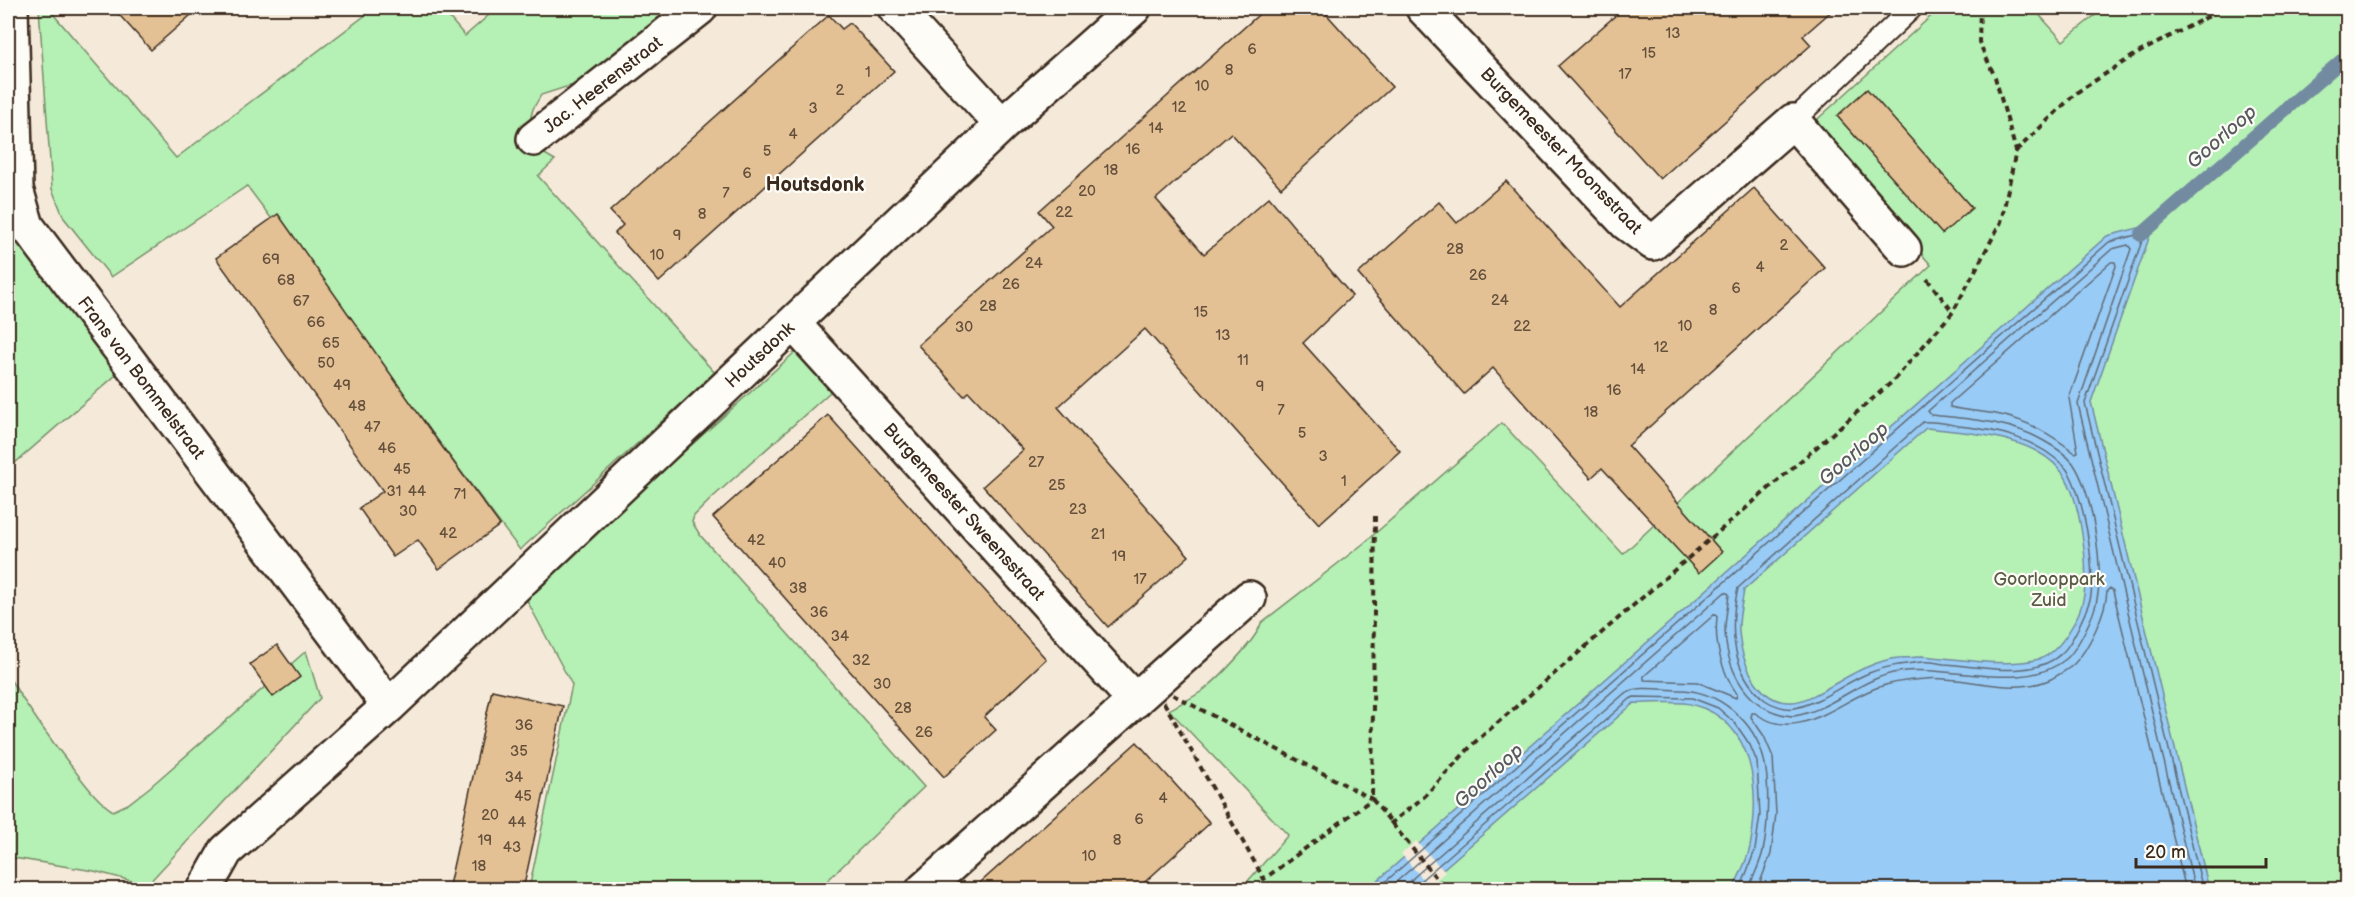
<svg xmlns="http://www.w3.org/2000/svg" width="2355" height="897" font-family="'Balsamiq Sans',sans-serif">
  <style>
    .green { fill: #b5f0b4; stroke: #788d69; stroke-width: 1.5 }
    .water { fill: #98cbf6; stroke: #738ba0; stroke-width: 1.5; fill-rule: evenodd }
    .pier { fill: #f5eada }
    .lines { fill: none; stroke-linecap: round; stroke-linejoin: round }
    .shore { stroke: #606a74; stroke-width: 1.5 }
    .stream { stroke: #738ba0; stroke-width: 14 }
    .building { fill: #e3c195; stroke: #3b2a1e; stroke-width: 1.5 }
    .service-casing { stroke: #3b2a1e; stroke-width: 24 }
    .minor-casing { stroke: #3b2a1e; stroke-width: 38 }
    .path { stroke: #3b2a1e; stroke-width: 4; stroke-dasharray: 6 4.5; stroke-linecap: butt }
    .service { stroke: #fdfcf7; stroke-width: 20 }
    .minor { stroke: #fdfcf7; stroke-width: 33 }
    .labels { text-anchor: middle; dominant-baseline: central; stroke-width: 4.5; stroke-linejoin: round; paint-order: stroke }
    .number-label { font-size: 15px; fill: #65503c }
    .street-label { font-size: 18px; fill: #3b2a1e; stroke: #fdfcf7 }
    .park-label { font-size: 18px; fill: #5a5c44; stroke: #fdfcf7 }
    .water-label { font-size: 20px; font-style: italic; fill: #575a5f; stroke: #fdfcf7 }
    .neighbourhood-label { font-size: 20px; font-weight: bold; fill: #3b2a1e; stroke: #fdfcf7 }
  </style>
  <rect width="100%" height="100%" fill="#f5eada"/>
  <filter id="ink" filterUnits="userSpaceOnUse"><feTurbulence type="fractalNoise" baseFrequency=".0167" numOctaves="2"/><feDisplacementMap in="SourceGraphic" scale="12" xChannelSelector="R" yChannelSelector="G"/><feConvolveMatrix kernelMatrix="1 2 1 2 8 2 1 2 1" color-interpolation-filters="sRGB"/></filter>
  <g filter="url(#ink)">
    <path class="green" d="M39,8h9l128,150 199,-150h66l24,28 32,-28h176l-74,68 -15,10h-15l-28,9 -8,14 -6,23 9,17 19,11 -17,16 177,197 -195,177 -273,-364 -136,91 -47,-59 -12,-29z
      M1940,8h93l30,33 41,-33h243v881h-1106l47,-54 -119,-125c12,-7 26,-13 37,-22 13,-10 52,-50 55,-65l102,-79 139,-121 121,131 308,-289 -121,-139z
      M8,169l124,192 -124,108z
      M803,345l35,40 -125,112 -19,19 -2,6 8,13 224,252 -96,93 7,9h-306l43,-204 -48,-90z
      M306,651l14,47 -173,187 -53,-14 -86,-14v-181c20,32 41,62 64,91 12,15 24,33 41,44l15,-7 22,-17z"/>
    <path class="water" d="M2154,224l-63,178 118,487h-476c6,-13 14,-28 17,-42 10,-54 6,-125 -56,-142 -16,-5 -43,-1 -60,-2l-214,186 -53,1 740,-654zM1926,428c41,5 107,7 135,43 19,23 28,95 23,124 -3,21 -24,58 -45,64 -31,9 -85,-1 -118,-3 -8,3 -15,1 -23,2 -10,1 -22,5 -31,9 -20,7 -56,35 -75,35 -35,2 -51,-42 -53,-70 -1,-14 3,-28 5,-42z"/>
    <path class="pier" d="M1416,841l29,31 -16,14 -28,-32z"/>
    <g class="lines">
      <path class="shore" d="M2111,262h4l1,4 -47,132 9,54 -3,1c-24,-19 -48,-33 -79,-39 -15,-3 -31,-3 -46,-7v-4z
        M1923,422c12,-1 25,2 36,4 39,4 75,12 104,39 20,18 34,109 27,135 -5,14 -17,42 -27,52 -29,29 -83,14 -119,12 -7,-1 -15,-3 -22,-2 -18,2 -36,4 -53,11 -25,10 -47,29 -74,35 -9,2 -23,-3 -30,-8 -34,-27 -36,-73 -27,-112z
        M1715,614l2,3c-3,27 5,55 20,77l-1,4 -39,-16 -53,-2v-4z
        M1376,890l733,-648 31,-8 3,4 -58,165 118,487
        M1387,890l338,-298 4,2c-1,12 -4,24 -4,36 1,36 19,75 56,84 4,1 9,2 13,2 38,-6 67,-38 104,-44 51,-8 126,22 168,-13 11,-9 29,-45 31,-60 7,-33 -5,-108 -24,-136 -6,-8 -20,-17 -29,-22 -34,-20 -75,-22 -113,-26l-3,-4 184,-162 16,-4 3,4 -53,155 117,486
        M1409,890l1,-8 4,-5 211,-184c13,-8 38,-3 54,-3 39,0 76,31 85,70 6,22 4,69 -1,91 -3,13 -10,26 -15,39
        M1417,890l2,-8 211,-183 4,-2 58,1 26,10 17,15 15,22 7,17 3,53 -5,35 -15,40
        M1757,890l14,-36 5,-40 -3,-57 -9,-21 -13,-19 1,-4h3c42,31 81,-10 121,-25 16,-6 32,-8 49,-9 39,-4 88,18 126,0 7,-4 17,-9 23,-15 15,-15 32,-52 33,-73l3,-3 3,3 73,299"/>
      <path class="stream" d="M2141,235l207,-180"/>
    </g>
    <path class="building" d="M113,8h86l-48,42z
      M1266,8h55l71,79 -111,101 -50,-55 -75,66 48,55 65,-57 83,99 -49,47 97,108 -81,73 -174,-195 -87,78 131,149 -81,71 -125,-141 40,-36 -54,-58 -5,4 -46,-51 134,-119 -13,-15z
      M1624,8h211l-32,28 8,9 -151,134 -102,-113z
      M829,15l13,14 8,-6 44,48 -235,211 -44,-49 8,-8 -13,-14z
      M1867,89l105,119 -30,26 -105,-118z
      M1506,181l114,126 134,-119 71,80 -197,178 94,106 -23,21 -97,-105 -11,10 -98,-110 -29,26 -106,-120 81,-72 18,21z
      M278,214l154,219 68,92 -61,44 -21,-29 -25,17 -34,-49 24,-17 -167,-233z
      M828,415l218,244 -62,58 12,13 -52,47 -231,-260z
      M277,645l23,32 -27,20 -23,-33z
      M492,690l71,16 -40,184h-75z
      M1137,742l73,81 -74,67h-164z"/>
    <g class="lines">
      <g class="service-casing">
        <path id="service" d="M1793,121l119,-113"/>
      </g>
      <g class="minor-casing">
        <path id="minor" d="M11,8l5,181 11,37 362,480
          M895,8l107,117
          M1423,8l203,215 27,20 140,-122 111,128
          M534,139l166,-131
          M793,323l342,378
          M204,890l22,-39 163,-145 613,-581 132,-117
          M923,890l326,-292"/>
      </g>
      <path class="path" d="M2016,151l60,-58 60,-39 73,-38 10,-8
        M1927,279l26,33
        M1375,516l-3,283 74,91
        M1154,685l218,114 -108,80z
        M1390,824l35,-28 49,-53 418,-361 61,-70 48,-90 15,-71 -21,-74 -16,-35 1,-34
        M8,883l48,7"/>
      <use href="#service" class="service"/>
      <use href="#minor" class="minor"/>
    </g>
  </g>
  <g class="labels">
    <g class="number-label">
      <text x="1673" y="33">13</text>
      <text x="1252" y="49">6</text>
      <text x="1649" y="53">15</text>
      <text x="1229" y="70">8</text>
      <text x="868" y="72">1</text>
      <text x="1625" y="74">17</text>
      <text x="1202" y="86">10</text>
      <text x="840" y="90">2</text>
      <text x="1179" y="107">12</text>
      <text x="813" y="108">3</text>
      <text x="1156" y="128">14</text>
      <text x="793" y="134">4</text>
      <text x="1133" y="149">16</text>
      <text x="767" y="151">5</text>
      <text x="1111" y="170">18</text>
      <text x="747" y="173">6</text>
      <text x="1087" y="191">20</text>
      <text x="726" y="193">7</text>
      <text x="1064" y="212">22</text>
      <text x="702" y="214">8</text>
      <text x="677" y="235">9</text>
      <text x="1784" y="245">2</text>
      <text x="1455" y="249">28</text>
      <text x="657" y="255">10</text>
      <text x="271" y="259">69</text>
      <text x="1034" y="263">24</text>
      <text x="1760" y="267">4</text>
      <text x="1478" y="275">26</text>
      <text x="286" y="280">68</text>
      <text x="1011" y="284">26</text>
      <text x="1736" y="288">6</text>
      <text x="1500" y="300">24</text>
      <text x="301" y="301">67</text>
      <text x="988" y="306">28</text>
      <text x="1713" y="310">8</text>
      <text x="1201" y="312">15</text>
      <text x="316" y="322">66</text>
      <text x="1522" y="326">22</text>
      <text x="1685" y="326">10</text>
      <text x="964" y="327">30</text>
      <text x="1223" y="335">13</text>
      <text x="331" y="343">65</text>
      <text x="1661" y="347">12</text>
      <text x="1243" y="360">11</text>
      <text x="326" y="363">50</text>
      <text x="1638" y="369">14</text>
      <text x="342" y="385">49</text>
      <text x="1260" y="386">9</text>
      <text x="1614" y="390">16</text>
      <text x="357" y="406">48</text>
      <text x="1281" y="410">7</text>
      <text x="1591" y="412">18</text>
      <text x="372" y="427">47</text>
      <text x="1302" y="433">5</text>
      <text x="387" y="448">46</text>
      <text x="1323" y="456">3</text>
      <text x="1036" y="462">27</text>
      <text x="402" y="469">45</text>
      <text x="1344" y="481">1</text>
      <text x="1057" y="485">25</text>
      <text x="394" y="491">31</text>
      <text x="417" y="491">44</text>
      <text x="460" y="494">71</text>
      <text x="1078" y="509">23</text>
      <text x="408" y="511">30</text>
      <text x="448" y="533">42</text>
      <text x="1098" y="534">21</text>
      <text x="756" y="540">42</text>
      <text x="1119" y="556">19</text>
      <text x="777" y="563">40</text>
      <text x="1140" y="579">17</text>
      <text x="798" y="588">38</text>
      <text x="819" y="612">36</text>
      <text x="840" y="636">34</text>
      <text x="861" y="660">32</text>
      <text x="882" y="684">30</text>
      <text x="903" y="708">28</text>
      <text x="524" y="725">36</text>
      <text x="924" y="732">26</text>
      <text x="519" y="751">35</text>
      <text x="514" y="777">34</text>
      <text x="523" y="796">45</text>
      <text x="1163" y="798">4</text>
      <text x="490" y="815">20</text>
      <text x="1139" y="819">6</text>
      <text x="517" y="822">44</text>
      <text x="485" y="840">19</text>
      <text x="1117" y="840">8</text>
      <text x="512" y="847">43</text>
      <text x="1089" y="856">10</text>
      <text x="479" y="866">18</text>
    </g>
    <g class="street-label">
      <text transform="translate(603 85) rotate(-38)">Jac. Heerenstraat</text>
      <text transform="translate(1561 151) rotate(46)">Burgemeester Moonsstraat</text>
      <text transform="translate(760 355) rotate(-43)">Houtsdonk</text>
      <text transform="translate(141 378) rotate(53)">Frans van Bommelstraat</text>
      <text transform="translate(964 512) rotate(48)">Burgemeester Sweensstraat</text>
    </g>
    <g class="park-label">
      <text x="2049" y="579">Goorlooppark<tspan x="2049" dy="21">Zuid</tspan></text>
    </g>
    <g class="water-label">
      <text transform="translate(2222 137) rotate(-41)">Goorloop</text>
      <text transform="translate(1854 454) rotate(-41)">Goorloop</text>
      <text transform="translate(1489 776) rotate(-42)">Goorloop</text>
    </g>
    <g class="neighbourhood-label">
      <text x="815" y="185">Houtsdonk</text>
    </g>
  </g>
  <rect width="2355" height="897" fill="none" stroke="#fdfcf7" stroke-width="30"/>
  <rect x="15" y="15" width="2325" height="867" fill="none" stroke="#3b2a1e" stroke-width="2" filter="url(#ink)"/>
  <path d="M2136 858v9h130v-9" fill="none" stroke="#3b2a1e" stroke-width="3"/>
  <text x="2145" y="858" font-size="18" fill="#3b2a1e" stroke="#fdfcf7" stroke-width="4.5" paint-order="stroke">20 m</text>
</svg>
